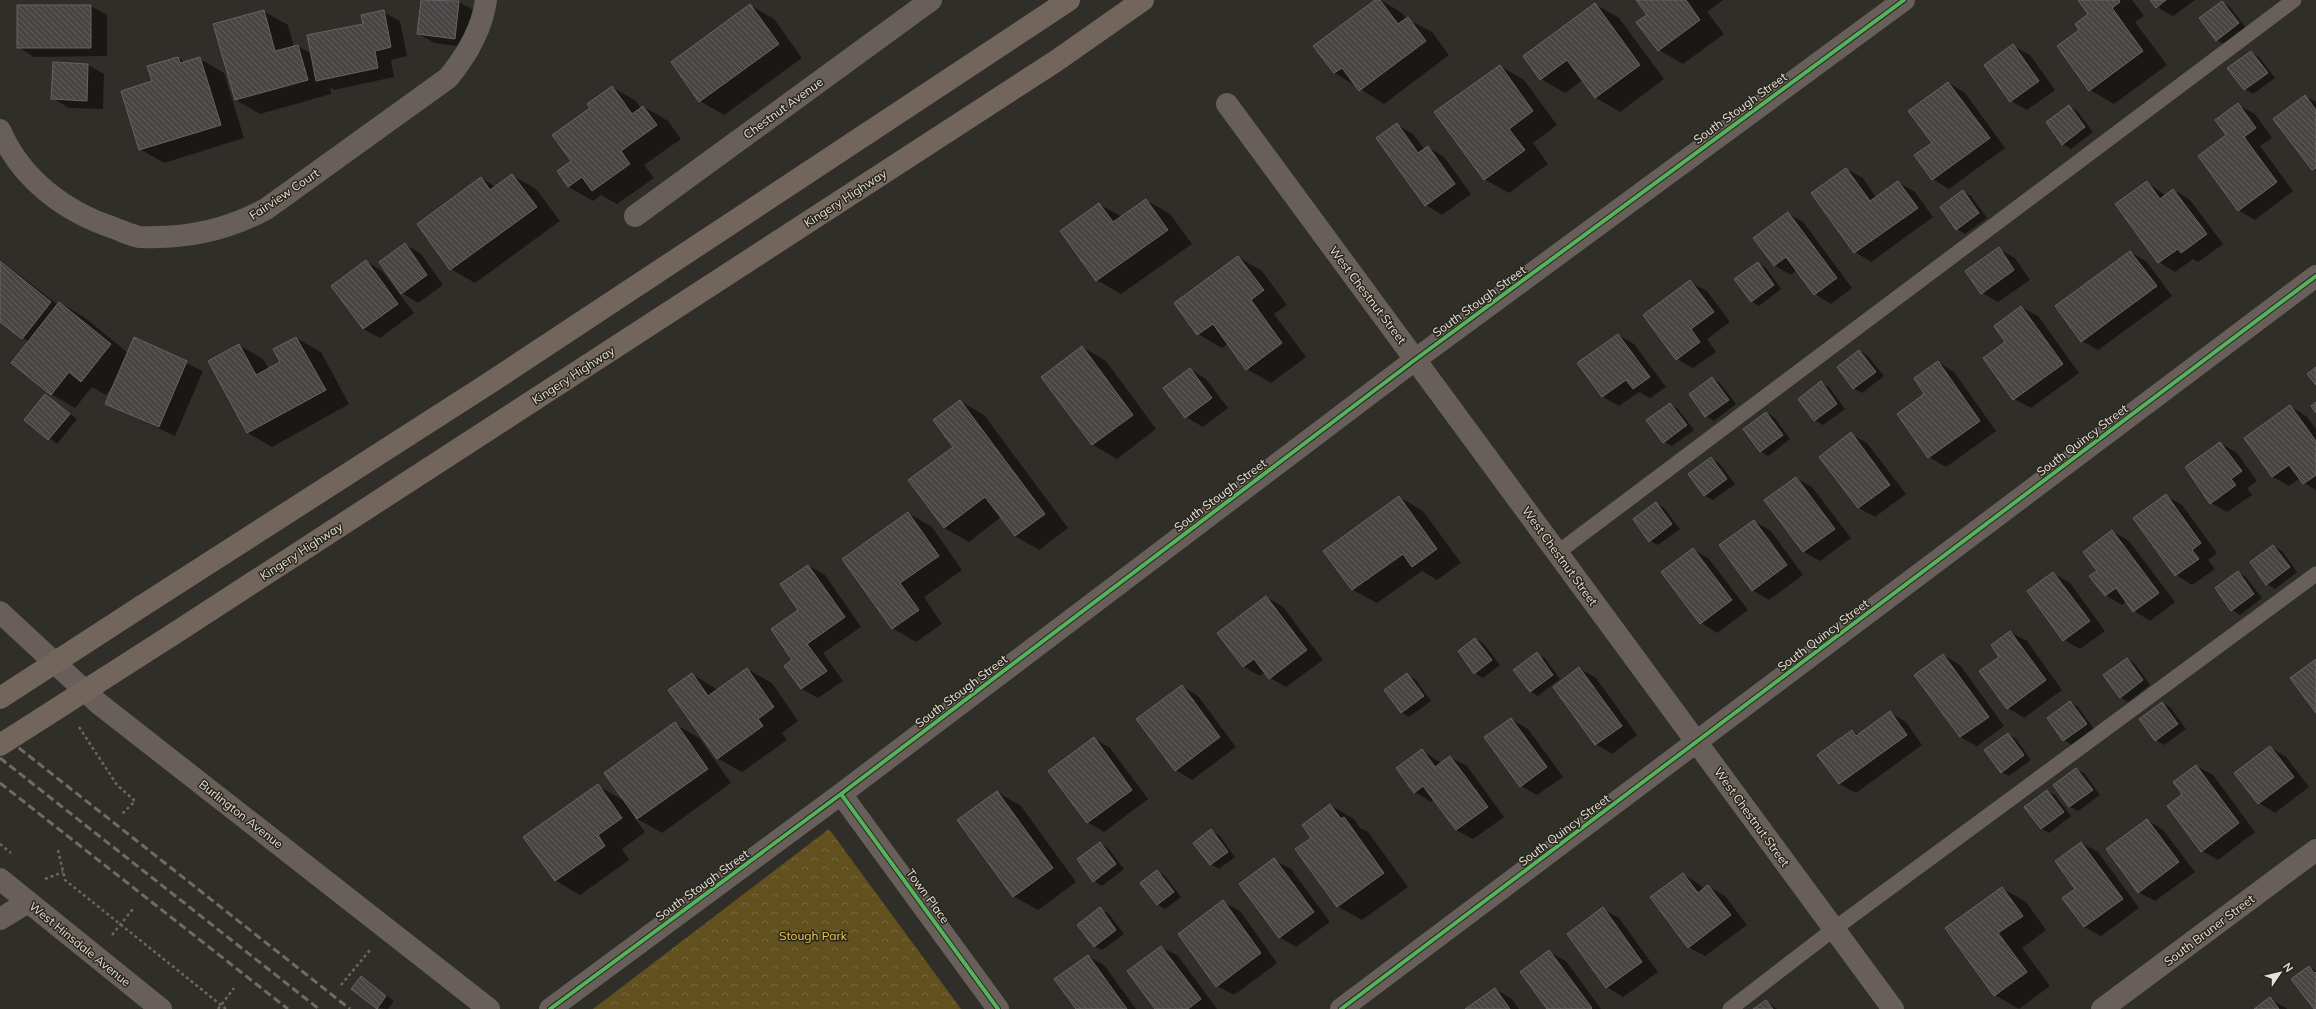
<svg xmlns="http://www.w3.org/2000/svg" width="2316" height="1009" font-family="Mulish,sans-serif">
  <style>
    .park { fill: url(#park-crowns) }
    .shadow { fill: #0007 }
    .building { fill: url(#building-back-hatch); stroke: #666464 }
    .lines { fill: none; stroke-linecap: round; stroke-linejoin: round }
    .path { stroke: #6d6661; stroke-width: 2.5; stroke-dasharray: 3 3; stroke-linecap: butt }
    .service { stroke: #695f5a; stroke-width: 15 }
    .minor { stroke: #695f5a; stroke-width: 22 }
    .motorway { stroke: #72655b; stroke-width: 22 }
    .rail { stroke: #716a65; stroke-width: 3; stroke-dasharray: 8 4; stroke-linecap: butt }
    .motorway-bridge { stroke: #72655b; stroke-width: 22 }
    .cycleway-casing { stroke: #29261c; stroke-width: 6 }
    .cycleway { stroke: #56b35d; stroke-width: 4 }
    .labels { text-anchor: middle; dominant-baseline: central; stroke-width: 3; stroke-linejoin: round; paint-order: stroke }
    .street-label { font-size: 12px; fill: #e5e2dc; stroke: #29261c }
    .park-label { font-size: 12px; fill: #f2c64d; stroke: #29261c }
  </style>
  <defs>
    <pattern id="park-crowns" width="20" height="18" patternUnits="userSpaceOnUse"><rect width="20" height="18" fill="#62511f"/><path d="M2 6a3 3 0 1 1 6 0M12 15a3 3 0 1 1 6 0" fill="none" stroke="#786a3f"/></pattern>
    <pattern id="building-back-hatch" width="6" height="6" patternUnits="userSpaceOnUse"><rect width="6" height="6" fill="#474645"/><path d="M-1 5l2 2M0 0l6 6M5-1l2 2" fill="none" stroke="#61605f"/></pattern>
  </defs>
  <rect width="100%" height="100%" fill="#302e29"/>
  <path class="park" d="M829,829l132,180h-368l21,-16z"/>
  <path class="shadow" d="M422,0l37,2 16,9 -4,37 -36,-5 -17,-9z
    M1376,0h5l21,13 5,6 25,13 17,23 -65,49 -49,-31 -20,-27z
    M1638,0h85l-16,12 17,22 -41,30 -24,-14 -11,-35z
    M2079,0h53l12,16 -9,6 32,43 -53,39 -24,-14 -9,-60 8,-16z
    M2152,0h43l-22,16 -16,-9z
    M2222,2l8,5 16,21 -22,16 -8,-4z
    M1595,4l24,14 45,61 -44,33 -24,-14 -13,-18 -18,13 -24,-14z
    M750,5l24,14 28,39 -78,57 -24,-14z
    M91,6l16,9v41l-73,1 -16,-10z
    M263,11l25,14 6,22 4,-1 14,8 71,-42 17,9 7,35 -16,4 3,17 -60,13 -4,-3 1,7 -71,20 -24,-14z
    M2013,46l17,9 25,35 -28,20 -16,-9z
    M2251,52l8,5 16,21 -22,16 -8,-5 -16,-21z
    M178,58l8,5 14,-4 24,14 20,65 -80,25 -24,-14 13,-67z
    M88,65l16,9 -1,35 -34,-1 -17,-10z
    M1500,66l24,14 33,45 -24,18 15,21 -39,29 -25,-14z
    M1949,83l16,10 40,55 -56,41 -16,-10v-36z
    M612,87l24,14 5,8 3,-2 24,14 13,18 -37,26 10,13 -37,26 -16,-9 -8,6 -24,-14 -11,-16 14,-10 19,-53z
    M2305,96l11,6v69l-41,-52z
    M2238,105l17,9 17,24 -12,8 33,45 -38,29 -17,-10 -11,-74z
    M2069,106l8,5 16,21 -22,17 -8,-5z
    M1397,125l16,9 12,16 3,-3 16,10 27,37 -29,21 -16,-10z
    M1846,169l17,9 13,20 22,-16 17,10 18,25 -62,45 -16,-10z
    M512,175l24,14 24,32 -85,62 -24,-14 -33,-45 63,-46 15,9z
    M2147,182l19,14 8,-6 16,10 33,44 -25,18 -5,-3 -18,13 -16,-10z
    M1963,191l8,5 16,22 -22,16 -8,-5z
    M1146,200l24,14 22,30 -71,50 -24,-14 2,-76 23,13z
    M1788,213l16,10 48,65 -21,16 -16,-10 -18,-24 -6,5 -17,-10z
    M405,244l16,10 22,31 -25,18 -16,-10z
    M1999,249l16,9 15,22 -32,22 -16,-9z
    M2130,252l16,9 26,35 -74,54 -16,-9z
    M1238,257l24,14 25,34 -13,9 32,43 -35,26 -24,-14 -19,-25 -6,4 -24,-14 -23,-31z
    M0,260l58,45 2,-2 24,14 44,36 7,-14 68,32 -28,65 -69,-32 7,-19 -7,10 -14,-8 -17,21 -24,-14 -22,-52 -29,-21z
    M366,261l16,10 32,42 -34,25 -17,-9 -31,-43z
    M1758,263l8,5 15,21 -22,17 -8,-5z
    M1690,282l17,9 23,31 -23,17 9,13 -23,16 -16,-9z
    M2021,307l17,9 41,57 -48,35 -17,-9 -8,-57z
    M1618,335l16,9 32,43 -16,11 -11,-6 -20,14 -16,-9 -24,-34z
    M296,338l25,14 28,52 -77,43 -24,-14 -9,-88 24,14 6,10 12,-7z
    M1082,347l24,14 50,68 -39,30 -24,-14 -51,-68z
    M1860,351l8,5 16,20 -22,17 -9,-5z
    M1938,362l16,10 42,59 -50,36 -17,-10 -31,-43 28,-20z
    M1190,369l16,10 22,29 -25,19 -17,-10 -22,-29z
    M1712,378l8,5 16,21 -22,17 -8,-5z
    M1821,383l8,4 16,22 -22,16 -8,-5 -16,-21z
    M46,395l31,24 -20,25 -32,-24z
    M960,401l24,14 84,113 -29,22 -24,-14 -14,-19 -32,25 -25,-14z
    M1670,404l8,5 16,21 -22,16 -8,-4z
    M2290,406l16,10 10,13v45l-7,5v2l7,-5v14l-12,-7 -4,-5 -11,8 -16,-9 -28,-39z
    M1767,413l8,5 15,21 -22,17 -8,-5z
    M1851,434l16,9 39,51 -31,23 -16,-9 -38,-51z
    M2220,443l17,10 20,28 -10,7 5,7 -25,17 -16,-9z
    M1711,458l8,5 16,21 -22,16 -8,-4 -16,-22z
    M1796,478l16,9 39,51 -31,23 -16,-9 -38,-51z
    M2166,496l16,9 35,48 -9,7 7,9 -23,16 -16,-10z
    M1399,497l24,14 38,52 -24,17 -15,-9 -45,32 -24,-13 -29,-39z
    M1656,503l8,5 16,21 -22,16 -8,-4z
    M908,513l24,14 30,43 -38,27 18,27 -26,18 -24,-14z
    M1754,521l17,10 32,44 -34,25 -17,-10z
    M2112,531l17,10 46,61 -25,19 -16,-10 -8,-10 -4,4 -17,-10 -7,-24z
    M2274,546l8,5 15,21 -22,17 -8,-5z
    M1693,549l16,10 39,51 -31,23 -16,-10z
    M809,566l16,9 36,52 -38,26 20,28 -25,17 -16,-9 -16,-23 8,-5z
    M2238,572l8,5 16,21 -22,17 -8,-5z
    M2053,573l17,10 35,48 -25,18 -16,-9z
    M1266,597l17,10 40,53 -37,27 -16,-9 -5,-6 -5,4 -16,-9z
    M2010,632l17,9 35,49 -38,28 -16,-10 -7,-51z
    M1476,639l8,5 16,21 -17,13 -8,-5z
    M1537,654l8,4 15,21 -22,17 -8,-5z
    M1943,655l17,10 44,61 -27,20 -17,-9z
    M2127,659l8,5 15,21 -22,17 -8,-5z
    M1579,668l17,10 41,57 -25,19 -16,-10z
    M747,669l25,14 26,38 -16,12 5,7 -45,32 -25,-14 -25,-84 26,16z
    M1407,675l8,4 16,22 -22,16 -8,-5z
    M1182,686l16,10 38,51 -44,33 -16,-10z
    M2070,702l8,5 16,22 -22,16 -8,-5z
    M2162,703l8,4 16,22 -22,16 -8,-5z
    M1890,713l16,9 16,23 -66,48 -17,-9 13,-53 7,4z
    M1511,719l17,10 35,48 -26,18 -16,-9z
    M675,724l24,14 32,45 -69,50 -28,-16 11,15 -23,17 7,11 -49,35 -24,-14 -31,-44 73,-51 28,16z
    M2008,734l8,5 15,21 -22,16 -8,-4z
    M1094,738l16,10 38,51 -44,33 -17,-10z
    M2270,747l16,10 23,30 -34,26 -16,-10z
    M1423,751l18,12 9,-6 17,9 37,51 -31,22 -17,-9 -22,-31 -3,3 -16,-10 -17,-24z
    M2196,766l17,9 42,57 -37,28 -16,-9 -18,-57z
    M2076,769l8,4 16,22 -22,16 -8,-4 -16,-22z
    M2047,791l8,4 16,21 -22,17 -8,-5z
    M997,792l24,14 55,76 -38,28 -25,-14z
    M1330,805l24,14 6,9 8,4 40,55 -46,33 -25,-14 -25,-68z
    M2147,820l16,10 32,42 -40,29 -17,-9z
    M1211,831l8,4 16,22 -16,12 -8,-5z
    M1100,843l8,5 16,21 -22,17 -8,-5z
    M2081,843l17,9 41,56 -38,28 -17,-9 -21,-29 13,-9z
    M1274,860l17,9 39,53 -34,25 -17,-10z
    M1157,871l8,5 16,21 -16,12 -8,-5z
    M1683,874l16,10 5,5 4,-3 17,10 22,29 -42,31 -17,-9z
    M2002,888l24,14 20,28 -24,18 28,38 -31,23 -24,-14 -49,-66z
    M1223,902l17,9 37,52 -43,32 -17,-9z
    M1100,909l8,4 16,21 -22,16 -8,-4z
    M1603,909l16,9 39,54 -35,25 -16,-10z
    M1161,947l17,9 39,53h-61z
    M1549,952l17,9 35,48h-53z
    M1088,956l16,9 32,44h-59z
    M2309,967l7,4v38h-1z
    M361,978l33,23 -6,8 -11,-1z
    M1495,989l17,10 7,10h-52z
    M2270,999l16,9 1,1h-31z
    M1766,1001l11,8h-22z"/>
  <path class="building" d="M421,0l38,1 -4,38 -38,-5z
    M1375,0h5l18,24 10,-7 18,24 -67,50 -17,-23 -8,5 -21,-27z
    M1636,0h50l14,20 -42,31 -22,-29 11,-7z
    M2078,0h41l1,2 -8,6 31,43 -54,40 -32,-45 22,-16 -4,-6 13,-10z
    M2150,0h16l-10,8z
    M2222,1l17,22 -23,18 -17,-23z
    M1595,3l45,62 -45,33 -28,-38 -27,20 -17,-24z
    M750,4l29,40 -80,58 -28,-40z
    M17,5h74v43h-74z
    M264,10l11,41 23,-6 10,35 -73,20 -22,-76z
    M384,10l7,37 -16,4 3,17 -62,13 -9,-46 56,-11 -2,-9z
    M2013,44l26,37 -29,21 -26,-37z
    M2251,51l17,22 -24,17 -17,-22z
    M178,57l2,6 20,-6 21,68 -82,25 -18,-59 31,-10 -5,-15z
    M53,62l35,2 -1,37 -36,-2z
    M1500,65l33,46 -24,18 16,21 -41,30 -50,-68z
    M1948,82l42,56 -58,42 -18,-25 18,-12 -24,-32z
    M612,86l20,28 11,-8 14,19 -36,26 9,13 -38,27 -10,-14 -14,10 -11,-16 14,-10 -19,-26 38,-27 -3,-4z
    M2305,95l11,15v58l-4,2 -39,-51z
    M2238,103l18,25 -12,9 33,45 -39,29 -40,-55 28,-21 -11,-15z
    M2069,105l16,22 -23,18 -16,-23z
    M1397,123l21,30 10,-7 27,38 -30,22 -49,-68z
    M1846,168l24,33 28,-20 20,27 -64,45 -43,-60z
    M512,174l25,33 -87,63 -33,-46 64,-47 9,13z
    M2147,181l13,18 13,-10 34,45 -26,19 -3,-4 -20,14 -43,-59z
    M1963,190l16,23 -23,17 -16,-23z
    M1146,199l22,31 -72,51 -36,-50 39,-28 14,19z
    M1788,212l49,66 -23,17 -28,-38 -12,9 -21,-28z
    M405,243l22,32 -26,19 -22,-32z
    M1999,247l15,23 -33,24 -16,-23z
    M2130,251l27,35 -76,56 -26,-36z
    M1238,256l26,34 -13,10 31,43 -36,27 -33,-46 -16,11 -23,-32z
    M366,260l32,44 -35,25 -32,-43z
    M0,261l51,41 -29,37 -22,-17z
    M1758,262l16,23 -23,17 -17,-23z
    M1690,280l24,32 -23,17 9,13 -24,18 -33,-45z
    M59,302l52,42 -30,38 -12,-10 -18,23 -40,-32z
    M2021,306l42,58 -50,36 -30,-42 22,-16 -11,-16z
    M1618,334l32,43 -17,12 -7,-9 -24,17 -25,-34z
    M134,337l53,24 -28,66 -54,-23z
    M296,337l30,53 -79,43 -39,-72 31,-17 17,31 24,-13 -7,-13z
    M1082,346l51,69 -41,30 -51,-68z
    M1859,350l17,22 -23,17 -16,-22z
    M1938,361l42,60 -52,37 -31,-44 27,-20 -10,-16z
    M2316,367v18l-9,-11z
    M1190,368l22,30 -27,20 -22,-30z
    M1712,377l17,23 -24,17 -16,-23z
    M1821,381l16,23 -23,17 -16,-22z
    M45,394l25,20 -22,26 -24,-20z
    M960,400l85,114 -30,22 -30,-39 -41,31 -36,-48 45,-33 -20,-27z
    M2316,402v11l-5,-7z
    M1670,403l17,22 -24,18 -17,-23z
    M2290,405l26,36v34l-13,9 -14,-19 -17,12 -28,-39z
    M1766,412l17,23 -23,17 -17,-23z
    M1851,432l39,53 -32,23 -39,-51z
    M2220,442l22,29 -11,8 5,6 -26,19 -25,-37z
    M1711,457l16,22 -23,17 -16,-22z
    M1796,477l39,52 -32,23 -39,-52z
    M2166,494l35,49 -9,7 7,9 -24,17 -42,-58z
    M1399,496l38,53 -25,18 -9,-13 -51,36 -29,-39z
    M1656,502l16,22 -23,18 -16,-23z
    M908,512l31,44 -39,27 19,27 -27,19 -50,-70z
    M1754,520l33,45 -35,26 -33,-46z
    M2112,530l47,63 -26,19 -17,-24 -11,8 -16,-20 8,-5 -14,-19z
    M2273,545l17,22 -24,18 -16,-23z
    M1693,548l39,52 -32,24 -39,-52z
    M808,565l37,52 -38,27 20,27 -26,18 -17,-23 8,-6 -21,-31 27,-19 -18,-26z
    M2238,571l16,23 -23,17 -16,-23z
    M2053,572l37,49 -27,20 -36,-50z
    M1266,596l41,54 -38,29 -15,-20 -11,8 -26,-34z
    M2010,631l36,49 -39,29 -28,-38 20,-14 -8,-12z
    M1475,638l17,22 -18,14 -16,-23z
    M1537,652l16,23 -23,17 -17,-22z
    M1943,654l46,63 -29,20 -46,-62z
    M2127,658l16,22 -23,18 -17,-23z
    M2316,659v54l-26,-35z
    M1579,667l43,59 -27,19 -42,-58z
    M747,668l27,39 -16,12 5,7 -46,33 -49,-69 24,-17 16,23z
    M1407,673l17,23 -23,17 -17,-23z
    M1182,685l38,52 -45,34 -39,-52z
    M2070,701l17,23 -24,17 -16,-23z
    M2162,702l16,22 -23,17 -16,-22z
    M1890,711l17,24 -68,49 -22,-29 35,-25 4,6z
    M1511,718l36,49 -27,20 -36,-50z
    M675,722l33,47 -71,50 -33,-46z
    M2008,733l16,22 -23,18 -17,-23z
    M1094,737l38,53 -45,33 -39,-52z
    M2270,746l24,31 -36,27 -24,-31z
    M1422,749l13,18 15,-11 38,51 -32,23 -33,-44 -9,7 -18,-25z
    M2196,765l43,58 -38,29 -34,-46 15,-12 -9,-12z
    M2076,768l17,22 -24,17 -16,-22z
    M598,784l24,34 -24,17 7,11 -50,35 -32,-44z
    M2047,790l17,22 -23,17 -17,-22z
    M997,791l56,77 -40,29 -56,-77z
    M1330,804l11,15 3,-2 40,56 -47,34 -42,-58 16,-11 -9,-13z
    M2147,819l32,43 -41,31 -32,-44z
    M1211,829l17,23 -18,13 -17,-22z
    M1100,842l16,22 -23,18 -16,-23z
    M2081,842l42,57 -39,28 -22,-29 13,-9 -20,-28z
    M1274,858l40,54 -35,26 -40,-54z
    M1157,870l17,22 -17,13 -17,-22z
    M1683,873l15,20 10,-8 23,30 -43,33 -38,-51z
    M2002,887l21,29 -25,17 29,39 -33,24 -49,-68z
    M1223,900l38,53 -45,34 -38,-53z
    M1100,907l16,23 -22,17 -17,-22z
    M1603,907l39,55 -36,26 -39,-54z
    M1161,946l40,53 -13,10h-33l-28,-38z
    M1549,950l43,58 -1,1h-44l-27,-37z
    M1088,955l39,54h-51l-22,-30z
    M2309,966l5,7 2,-1v37h-2l-23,-30z
    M361,976l25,20 -9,13 -26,-20z
    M1495,988l15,21h-45z
    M2270,997l9,12h-25z
    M1766,1000l7,9h-20z"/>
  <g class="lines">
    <path class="path" d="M79,727l38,58 18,16 -13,13
      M0,844l11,9
      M58,850l7,30 161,129
      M45,879l18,-7
      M112,935l21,-26
      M341,985l29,-35
      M218,1009l16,-21"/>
    <path class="service" d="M1557,553l737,-553
      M1730,1009l104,-80 482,-355"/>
    <path class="minor" d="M1227,104l666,905
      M0,130c21,49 65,82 114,98 8,3 18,8 26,9 45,2 86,-6 126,-28l182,-131c19,-23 34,-49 38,-78
      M635,216l296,-216
      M0,612l98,91 391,306
      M841,794l157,215
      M0,879l161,130
      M0,919l28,-17
      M550,1009l291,-215 575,-435 488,-359
      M1341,1009l975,-733
      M2102,1009l214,-159"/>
    <path class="motorway" d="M142,606l349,-224 578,-382
      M172,635l884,-574 87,-61"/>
    <path class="rail" d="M0,733l350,276
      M0,758l319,251
      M0,783l288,226"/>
    <path class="motorway-bridge" d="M0,698l142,-92
      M0,745l172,-110"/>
    <g class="cycleway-casing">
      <path id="cycleway" d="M841,794l157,215
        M550,1009l291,-215 575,-435 488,-359
        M1341,1009l975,-733"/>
    </g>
    <use href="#cycleway" class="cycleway"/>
  </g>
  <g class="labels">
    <g class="street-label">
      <text transform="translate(783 108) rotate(-36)">Chestnut Avenue</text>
      <text transform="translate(1740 108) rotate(-36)">South Stough Street</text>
      <text transform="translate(284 194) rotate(-34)">Fairview Court</text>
      <text transform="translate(845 198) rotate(-33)">Kingery Highway</text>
      <text transform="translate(1368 295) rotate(53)">West Chestnut Street</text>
      <text transform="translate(1479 301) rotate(-36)">South Stough Street</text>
      <text transform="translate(573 375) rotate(-33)">Kingery Highway</text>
      <text transform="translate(2082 440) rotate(-37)">South Quincy Street</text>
      <text transform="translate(1220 495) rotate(-37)">South Stough Street</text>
      <text transform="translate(301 551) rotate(-33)">Kingery Highway</text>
      <text transform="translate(1560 556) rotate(54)">West Chestnut Street</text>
      <text transform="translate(1823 635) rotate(-37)">South Quincy Street</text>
      <text transform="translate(961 691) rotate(-37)">South Stough Street</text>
      <text transform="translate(241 814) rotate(38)">Burlington Avenue</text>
      <text transform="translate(1752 817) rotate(54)">West Chestnut Street</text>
      <text transform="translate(1564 830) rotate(-37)">South Quincy Street</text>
      <text transform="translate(702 885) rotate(-36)">South Stough Street</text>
      <text transform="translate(928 896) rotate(54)">Town Place</text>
      <text transform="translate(2209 930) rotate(-37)">South Bruner Street</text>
      <text transform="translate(80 944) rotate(39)">West Hinsdale Avenue</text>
    </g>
    <g class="park-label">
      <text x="813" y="935">Stough Park</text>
    </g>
  </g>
  <g transform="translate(2280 973) rotate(55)" stroke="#29261c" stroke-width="3" paint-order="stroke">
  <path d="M0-3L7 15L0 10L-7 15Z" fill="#e5e2dc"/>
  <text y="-6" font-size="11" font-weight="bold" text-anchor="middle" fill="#e5e2dc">N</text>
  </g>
</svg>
